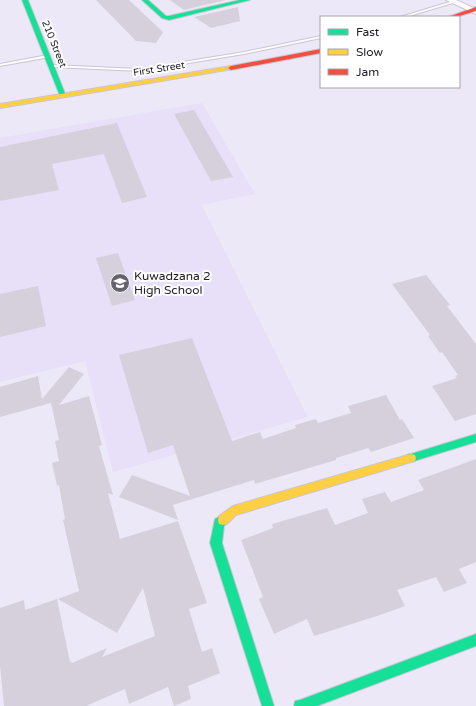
<svg xmlns="http://www.w3.org/2000/svg" width="476" height="706" font-family="'Varela Round',sans-serif">
  <style>
    .built { fill: #e8dff9 }
    .building { fill: #d5d0dc }
    .lines { fill: none; stroke-linecap: round; stroke-linejoin: round }
    .lane-casing { stroke: #cac6d2; stroke-width: 2 }
    .street-casing { stroke: #cac6d2; stroke-width: 2 }
    .fast-casing { stroke: #cac6d2; stroke-width: 2 }
    .slow-casing { stroke: #cac6d2; stroke-width: 2 }
    .jam-casing { stroke: #cac6d2; stroke-width: 2 }
    .lane { fill: #fcfcfe; fill-rule: evenodd }
    .street { fill: #fcfcfe; fill-rule: evenodd }
    .fast { fill: #16e098; fill-rule: evenodd }
    .slow { fill: #ffcf43; fill-rule: evenodd }
    .jam { fill: #f24e42; fill-rule: evenodd }
    .labels { text-anchor: middle; dominant-baseline: central; stroke-width: 4; stroke-linejoin: round; paint-order: stroke }
    .far-street-label { font-size: 10px; fill: #1f1c25; stroke: #fff }
    .poi-label { font-size: 12px; fill: #1f1c25; stroke: #fff; text-anchor: start }
  </style>
  <rect width="100%" height="100%" fill="#ede8f7"/>
  <path class="built" d="M202,103l53,91 -53,11 106,212 -195,55 -28,-111 -85,21v-244z"/>
  <path class="building" d="M96,0h33l34,32 -7,11 -20,-2z
    M170,0h56l-42,10z
    M238,7l2,14 -29,7 -17,-11z
    M194,110l39,67 -22,4 -37,-67z
    M117,123l30,74 -25,6 -18,-49 -52,10 7,26 -59,11v-54z
    M118,253l17,47 -23,6 -16,-48z
    M426,275l24,30 -3,1 29,38v70l-21,7 -23,-35 25,-8 -2,-2 3,-1 -16,-23 -2,1 -12,-17 2,-1 -38,-51z
    M38,286l8,40 -46,11v-43z
    M192,338l40,103 28,-9 3,7 33,-11 -1,-3 21,-6 2,4 33,-10 -3,-7 38,-11 14,25 2,-1 12,19 -43,14 -3,-4 -32,10v2l-81,24 -1,-4 -81,25 5,15 -59,-23 13,-22 58,21 -17,-51 -25,8 -29,-98z
    M69,367l15,7 -25,31 30,-9 13,49 -3,1 14,49 -5,-2 12,46 58,-18 29,82 -18,6 13,43 10,-4 8,25 -32,13 3,13 -17,7 -6,-19 -39,17 -4,-15 -39,17h-82l-4,-40v-58l24,-8 1,10 32,-11 13,63 1,-1 1,2 35,-15 -5,9 53,-21 -12,-48 -26,45 -59,-34 21,-8 -16,-71 2,-1 -6,-34 -2,1 -5,-23 7,-2 -4,-20 4,-1 -8,-37 -51,14v-30l38,-11 4,23z
    M476,459v103l-17,7 8,14 -23,9 -8,-15 -39,13 8,16 -25,9 -66,21 -7,-17 -33,15 -15,-35 4,-2 -22,-57 32,-12 -1,-4 55,-16 8,17 33,-12 -6,-14 23,-7 6,10 33,-12 -6,-10z"/>
  <g class="lines">
    <g class="lane-casing">
      <path id="lane" d="M453,1l3,1 -50,15h-6z
        M321,36v2l-77,16 -104,17 -88,-4 -2,-1 2,-1 88,4 104,-17z
        M48,55h2v2l-50,9v-2z"/>
    </g>
    <g class="street-casing">
      <path id="street" d="M446,0h10l20,9v5z"/>
    </g>
    <g class="fast-casing">
      <path id="fast" d="M22,0h6l38,96 -1,1 -5,-1z
        M142,0h6l18,16h3l71,-16h10l-81,20 -7,-2z
        M476,434v8l-65,20 -4,-1 -1,-3 1,-3 4,-1z
        M223,515l4,1 1,4 -4,6 -2,17 52,163h-12l-52,-163 5,-24z
        M476,634v12l-159,60h-23l1,-5 5,-1z"/>
    </g>
    <g class="slow-casing">
      <path id="slow" d="M231,66l3,2 -1,1 -233,39v-4z
        M411,454l4,1 1,3 -1,3 -4,1 -175,53 -9,9 -4,1 -4,-1 -1,-4 1,-4 14,-10z"/>
    </g>
    <g class="jam-casing">
      <path id="jam" d="M476,7v4l-20,6h-8z
        M321,49v4l-90,17 -3,-2 3,-2z"/>
    </g>
    <use href="#lane" class="lane"/>
    <use href="#street" class="street"/>
    <use href="#fast" class="fast"/>
    <use href="#slow" class="slow"/>
    <use href="#jam" class="jam"/>
  </g>
  <defs>
    <g id="school-disc" transform="scale(1)"><circle r="9.5" fill="#67636e" stroke="#fff"/><path d="M0-5L7-2L0 1L-7-2ZM-4 1L0 2.5L4 1V4Q0 6-4 4Z" fill="#fff"/></g>
  </defs>
  <g fill-rule="evenodd">
    <use href="#school-disc" x="120" y="283"/>
  </g>
  <g class="labels">
    <g class="far-street-label">
      <text transform="translate(54 44) rotate(68)">210 Street</text>
      <text transform="translate(159 69) rotate(-9)">First Street</text>
    </g>
    <g class="poi-label">
      <text x="134" y="276">Kuwadzana 2<tspan x="134" dy="14">High School</tspan></text>
    </g>
  </g>
  <rect x="320" y="16" width="140" height="72" fill="#ffffff" stroke="#a5a4a8"/>
  <rect x="328" y="29" width="20" height="6" fill="#16e098" stroke="#a5a4a8"/>
  <text x="356" y="36" font-size="12" fill="#1f1c25">Fast</text>
  <rect x="328" y="49" width="20" height="6" fill="#ffcf43" stroke="#a5a4a8"/>
  <text x="356" y="56" font-size="12" fill="#1f1c25">Slow</text>
  <rect x="328" y="69" width="20" height="6" fill="#f24e42" stroke="#a5a4a8"/>
  <text x="356" y="76" font-size="12" fill="#1f1c25">Jam</text>
</svg>
